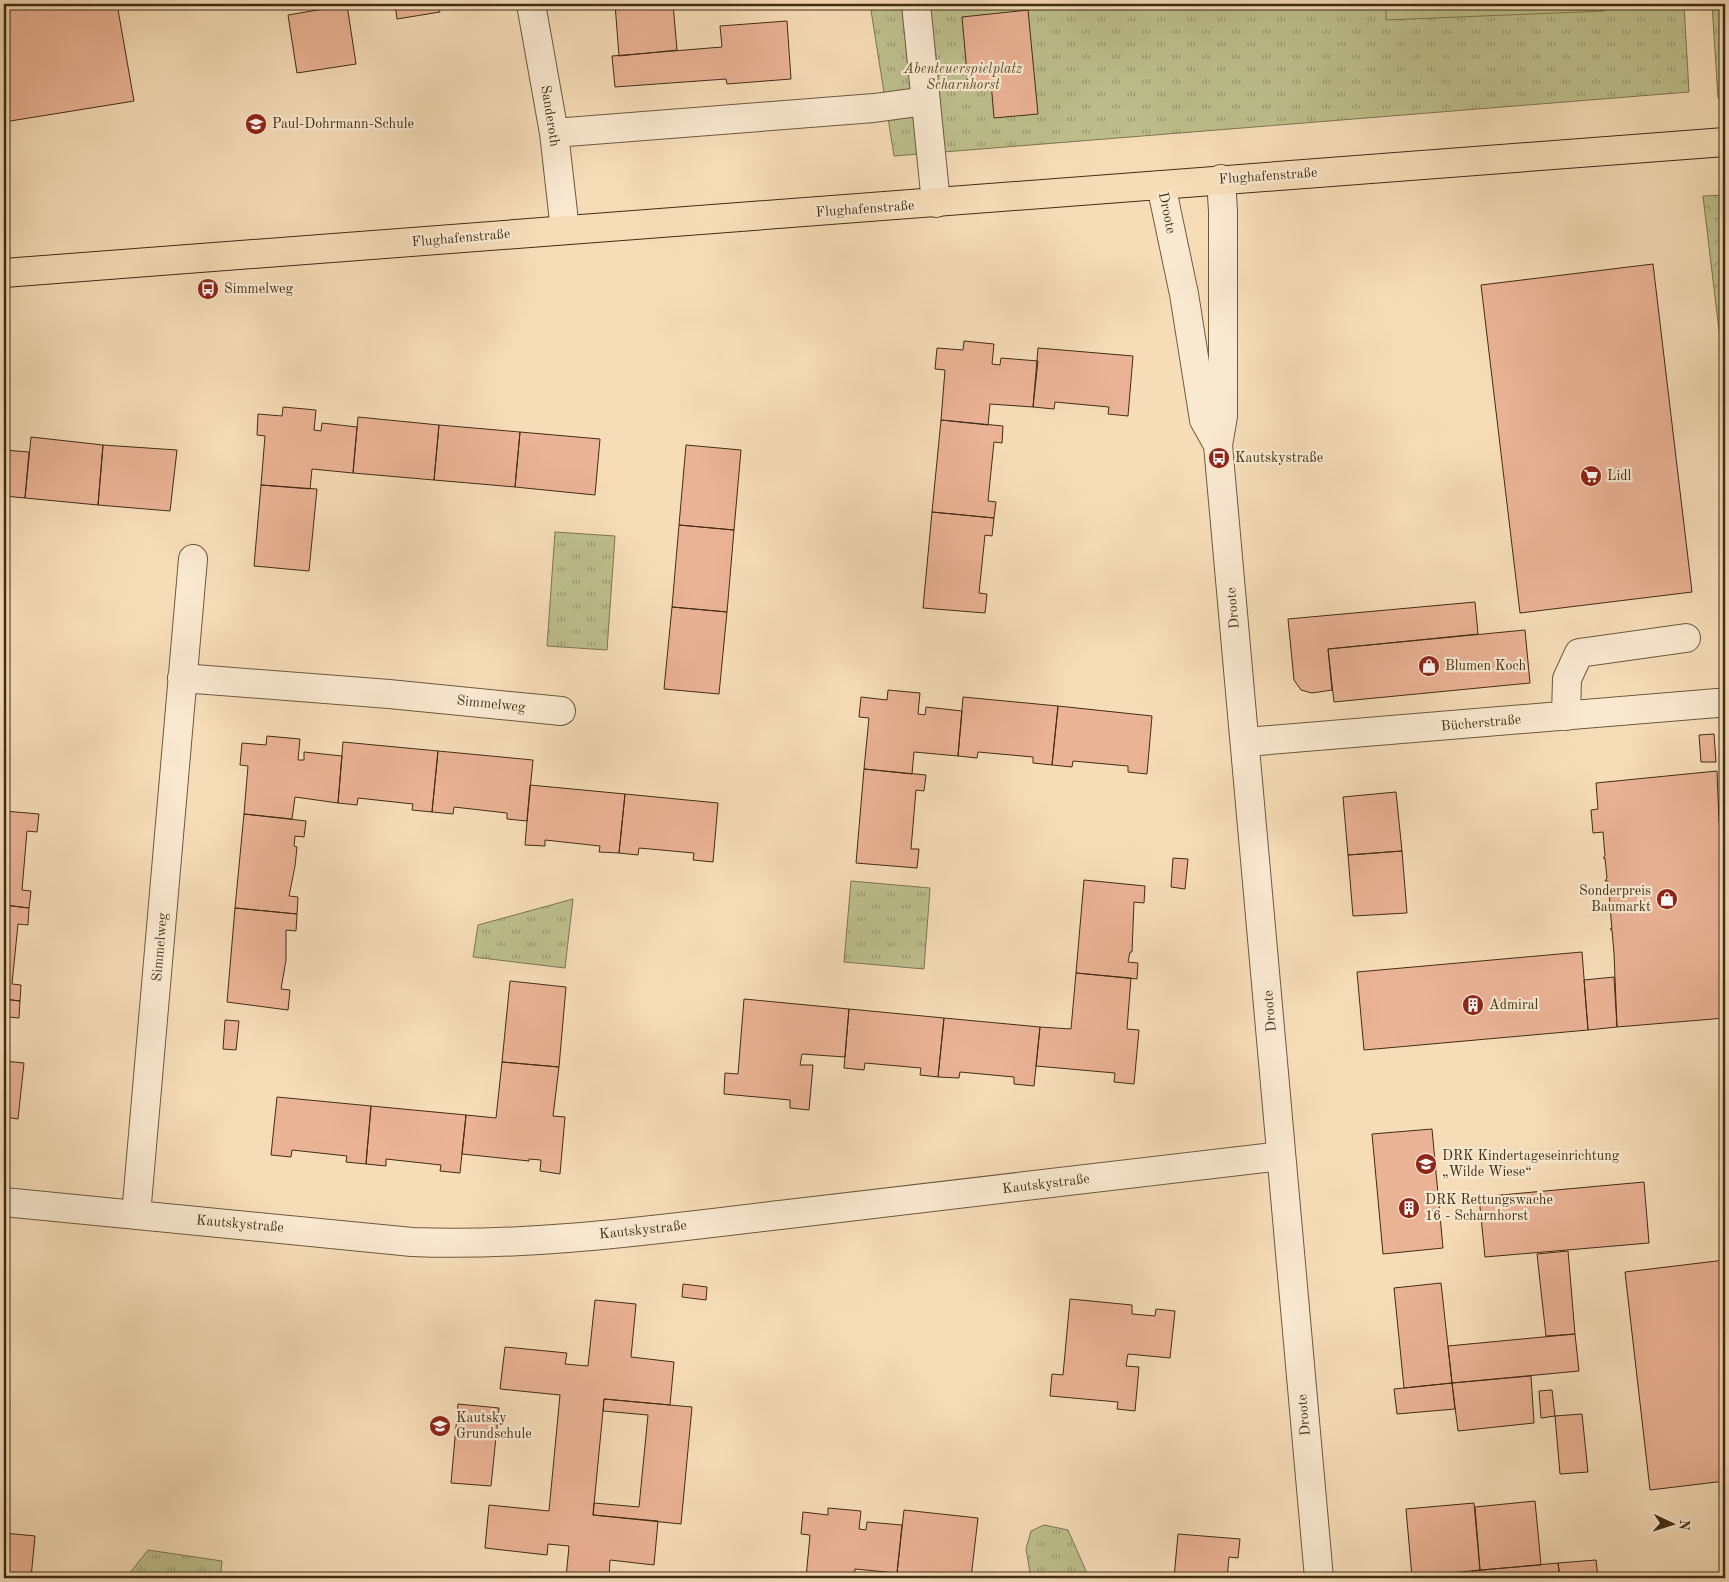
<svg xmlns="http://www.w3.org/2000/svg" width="1729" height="1582" font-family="'Old Standard TT',serif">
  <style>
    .grass { fill: url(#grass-tufts); stroke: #7f7651 }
    .forest { fill: url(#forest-crowns); stroke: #7f7651 }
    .pitch { fill: #bdc08e; stroke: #7f7651 }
    .building { fill: #ebb396; stroke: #412d14 }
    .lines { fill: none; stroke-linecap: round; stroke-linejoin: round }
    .minor-casing { stroke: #6e593d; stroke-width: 30 }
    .major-casing { stroke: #412d14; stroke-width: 30 }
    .minor { stroke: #f9e9d1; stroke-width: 28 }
    .major { stroke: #f6ddb8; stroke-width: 28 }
    .labels { text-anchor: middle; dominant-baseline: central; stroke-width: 4.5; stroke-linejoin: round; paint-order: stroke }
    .park-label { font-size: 14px; font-style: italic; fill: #5a4a2c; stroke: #f9e9d1 }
    .street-label { font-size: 14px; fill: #412d14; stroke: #f9e9d1 }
    .poi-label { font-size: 14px; fill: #412d14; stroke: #f9e9d1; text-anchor: start }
  </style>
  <defs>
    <pattern id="grass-tufts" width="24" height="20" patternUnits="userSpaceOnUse" patternTransform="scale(1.25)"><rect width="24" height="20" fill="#bdc08e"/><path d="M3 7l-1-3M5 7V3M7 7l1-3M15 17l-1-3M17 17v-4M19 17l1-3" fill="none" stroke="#9b9c73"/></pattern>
    <pattern id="forest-crowns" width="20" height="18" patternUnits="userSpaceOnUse" patternTransform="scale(1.25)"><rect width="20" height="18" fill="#bdc08e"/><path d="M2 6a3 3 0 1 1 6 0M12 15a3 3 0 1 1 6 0" fill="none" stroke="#9b9c73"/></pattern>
  </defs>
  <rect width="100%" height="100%" fill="#f6ddb8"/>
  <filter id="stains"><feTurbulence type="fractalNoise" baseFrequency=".004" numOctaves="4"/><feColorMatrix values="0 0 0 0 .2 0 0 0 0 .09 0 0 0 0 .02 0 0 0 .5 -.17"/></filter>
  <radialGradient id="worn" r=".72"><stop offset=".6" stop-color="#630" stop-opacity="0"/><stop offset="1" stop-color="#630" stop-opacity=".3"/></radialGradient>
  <path class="grass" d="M870,4h814l5,88 -795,64z
    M1712,4h13v94h-7z
    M555,532l60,4 -8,114 -60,-4z
    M851,881l79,7 -6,81 -80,-7z
    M573,899l-8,69 -92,-11 5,-32z
    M1044,1525l24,5 21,48h-58l-5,-29 5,-18z
    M148,1550l74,11 -2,17h-92l1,-4z"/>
  <path class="forest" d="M1725,195v186l-22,-185z"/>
  <path class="pitch" d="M1386,4h217l1,7 -218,9z"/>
  <path class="building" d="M4,4h113l17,97 -130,21z
    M395,4h43l2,8 -43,7z
    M615,4h58l4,46 -58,6z
    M347,5l9,59 -59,9 -9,-58z
    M1028,10l10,104 -44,4 -3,-36 -23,2 -6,-67z
    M787,21l4,58 -64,5 -1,-5 -111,8 -3,-31 110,-9 -2,-21z
    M1653,264l39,328 -172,21 -39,-328z
    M964,341l30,3 -2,20 8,1 1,-7 37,3 -5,46 -43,-3 -2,21 -47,-5 4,-50 -10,-1 2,-21 26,2z
    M1038,348l95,8 -5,60 -20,-2 1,-7 -54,-5 -1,7 -21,-2z
    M283,407l33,3 -2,20 7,1 1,-8 35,4 -4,46 -41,-4 -2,20 -49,-4 4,-49 -8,-1 1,-21 24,2z
    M358,417l81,8 -5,55 -81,-7z
    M941,420l62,6 -1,17 -8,-1 -6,59 8,1 -2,16 -62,-6z
    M439,425l81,7 -5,55 -81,-7z
    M520,432l80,7 -5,56 -80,-8z
    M31,437l72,8 -5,60 -73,-7z
    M103,445l74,5 -7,61 -72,-6z
    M686,445l55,5 -7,80 -55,-5z
    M4,450l25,2 -4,46 -21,-2z
    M261,485l56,4 -8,82 -55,-5z
    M932,512l62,6 -2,18 -7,-1 -6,58 8,1 -2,19 -62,-5z
    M679,525l55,5 -7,82 -55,-5z
    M1475,602l3,32 -150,15 4,41 -20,3 -11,-3 -7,-10 -6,-61z
    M672,607l55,5 -8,82 -55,-5z
    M1525,630l5,53 -196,19 -6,-53z
    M888,690l32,3 -2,21 7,1 1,-8 36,4 -4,45 -44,-4 -2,22 -48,-5 5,-51 -10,-1 2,-20 26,3z
    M963,697l95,9 -6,59 -19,-2v-6l-55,-5 -1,6 -19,-2z
    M1058,706l94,10 -5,58 -19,-2v-6l-55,-5 -1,6 -20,-2z
    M1714,734l2,28h-15l-2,-27z
    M267,736l33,3 -2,21h6v-8l38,4 -4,47 -43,-6 -3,22 -48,-5 4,-48 -8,-1 2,-22 24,2z
    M343,742l95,9 -6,61 -20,-2 1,-6 -55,-6 -1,7 -19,-2z
    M438,751l95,9 -6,61 -20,-2v-6l-53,-6 -1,7 -21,-2z
    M864,769l62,6 -2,16 -8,-1 -5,59h8l-2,19 -61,-5z
    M1717,771l2,51 2,-1v24l3,-1 -3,3 2,23h2l-2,1 2,147 -108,9 -3,-74 -2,-23 -2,-1h2l-2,-22h-2l2,-3 -2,-23h-3l2,-3 -2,-20h-2l2,-2 -2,-24 -10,1 -2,-23 7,-1 -2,-26z
    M530,785l95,9 -6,59 -20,-1 1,-6 -55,-6v6l-20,-1z
    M1396,792l6,59 -54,4 -5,-58z
    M625,794l93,9 -5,59 -20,-2 1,-7 -55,-5 -1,7 -19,-2z
    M4,811l35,3 -2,18 -10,-1 -5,59 9,1 -2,17 -25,-3z
    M244,814l62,7 -2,16 -9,-1 -1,10 3,1 -2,19 -6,30 9,1 -1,17 -62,-6z
    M1402,851l5,62 -54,3 -5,-61z
    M1173,858l15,1 -3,30 -14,-2z
    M1084,880l61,6 -1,17 -10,-1 -2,50h-2l-2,10 10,1 -1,16 -61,-6z
    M4,905l25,3 -1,17 -10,-1 -6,60 9,1 -1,16 -16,-2z
    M235,908l62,6 -1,17 -10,-1v30l-5,29 9,1 -2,20 -61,-8z
    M1582,952l6,78 -224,20 -7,-78z
    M1076,973l55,5 -4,51 12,1 -5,54 -20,-2 1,-9 -79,-7 4,-39 31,2z
    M1614,977l3,50 -29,3 -4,-50z
    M510,981l56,6 -7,80 -57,-5z
    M4,999l16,2 -1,17 -10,-1 -5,44 20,2 -6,56 -14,-2z
    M744,999l105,10 -4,48 -43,-3 -2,11h13l-4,45 -19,-2v-8l-66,-6 1,-21 13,1z
    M849,1009l95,9 -6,59 -18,-2 1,-7 -56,-5 -1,7 -20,-2z
    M944,1018l96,9 -6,59 -20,-2v-7l-54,-5 -1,6 -21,-1z
    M225,1020l14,1 -3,29 -13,-1z
    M502,1062l57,5 -6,49 12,1 -5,57 -20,-3 1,-11 -12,-1v2l-67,-7 4,-39 30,3z
    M277,1097l94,9 -5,58 -20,-2 1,-6 -55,-6 -1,7 -20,-2z
    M371,1106l95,9 -6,58 -20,-2 1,-6 -55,-6v7l-20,-2z
    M1432,1129l11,119 -60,6 -11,-120z
    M1644,1182l5,61 -164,14 -6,-60z
    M1568,1251l7,83 -29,2 -9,-82z
    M1725,1260v221l-75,9 -25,-218z
    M1441,1283l11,100 -48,5 -10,-100z
    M683,1284l24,3 -1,13 -24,-3z
    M1070,1299l62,6v9l23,2 1,-7 19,2 -5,47 -42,-4 -2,12 13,1 -4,44 -18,-2 1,-7 -68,-6 2,-22 11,1z
    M595,1300l41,4 -5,53 43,5 -4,43 -66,-6 -1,12 -10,104 65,6 -4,44 -44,-5 -1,18h-43l3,-32 -21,-2 -1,11 -62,-7 4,-43 60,6 11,-116 -60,-6 5,-42 62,6 -2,11 23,2z
    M1575,1334l4,37 -127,12 -4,-37z
    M1531,1376l3,47 -76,8 -6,-48z
    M1452,1383l3,26 -58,5 -3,-25z
    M1552,1390l3,26 -14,2 -2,-27z
    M604,1399l88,8 -11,117 -88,-9 1,-12 45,4 9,-92 -45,-4z
    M458,1404l41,4 -8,78 -40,-3z
    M1582,1414l6,58 -28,2 -5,-58z
    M1535,1501l6,64 -61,5 -5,-63z
    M1474,1503l6,67 -68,7 -6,-68z
    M828,1508l33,3 -2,18 7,1 1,-8 35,3 -5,48 -42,-4 -1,9h-48l4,-43 -9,-1 2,-22 25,3z
    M904,1510l74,8 -7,60h-27l-47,-5z
    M4,1533l31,3 -4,42h-27z
    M1178,1534l62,5 -2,19 -9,-1 -2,21h-53z
    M1596,1560l2,18h-38l-2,-15z
    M1558,1563l2,15h-87l-1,-7z"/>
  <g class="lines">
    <g class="minor-casing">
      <path id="minor" d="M531,4l23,129 11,97
        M916,4l20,199
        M554,133l320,-25 52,-7
        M1221,179l2,32v205l-5,29 101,1133
        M1161,185l23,109 20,126 14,25
        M182,678l207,16 172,17
        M1566,716l1,-37 12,-26 107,-15
        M1246,742l471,-39
        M4,1202l408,40c123,5 245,-13 368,-27 167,-19 334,-39 501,-59
        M136,1215l57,-656"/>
    </g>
    <g class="major-casing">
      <path id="major" d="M4,273l1721,-131"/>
    </g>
    <use href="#minor" class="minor"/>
    <use href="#major" class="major"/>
  </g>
  <defs>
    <g id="school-disc" transform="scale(1.125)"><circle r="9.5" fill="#8f2418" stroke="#f9e9d1"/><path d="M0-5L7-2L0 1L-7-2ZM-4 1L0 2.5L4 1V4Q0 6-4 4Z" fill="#fff"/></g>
    <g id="bus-disc" transform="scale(1.125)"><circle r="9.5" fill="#8f2418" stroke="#f9e9d1"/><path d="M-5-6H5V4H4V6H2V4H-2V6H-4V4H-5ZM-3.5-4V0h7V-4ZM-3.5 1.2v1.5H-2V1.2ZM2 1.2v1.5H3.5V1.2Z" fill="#fff"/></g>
    <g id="supermarket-disc" transform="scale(1.125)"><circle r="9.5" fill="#8f2418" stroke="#f9e9d1"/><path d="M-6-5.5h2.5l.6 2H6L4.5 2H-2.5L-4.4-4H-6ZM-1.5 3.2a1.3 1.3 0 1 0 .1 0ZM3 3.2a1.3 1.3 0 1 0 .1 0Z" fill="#fff"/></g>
    <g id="shop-disc" transform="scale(1.125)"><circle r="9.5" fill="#8f2418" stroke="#f9e9d1"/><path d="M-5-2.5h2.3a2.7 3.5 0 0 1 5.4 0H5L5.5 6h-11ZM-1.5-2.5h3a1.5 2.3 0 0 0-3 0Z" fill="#fff"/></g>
    <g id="building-disc" transform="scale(1.125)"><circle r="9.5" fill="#8f2418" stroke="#f9e9d1"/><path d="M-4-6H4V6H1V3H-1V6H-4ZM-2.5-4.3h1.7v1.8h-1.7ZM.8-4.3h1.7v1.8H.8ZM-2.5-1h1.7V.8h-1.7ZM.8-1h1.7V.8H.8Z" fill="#fff"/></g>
  </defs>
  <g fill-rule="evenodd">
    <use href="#school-disc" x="256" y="124"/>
    <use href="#bus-disc" x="208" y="289"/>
    <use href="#bus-disc" x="1219" y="458"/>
    <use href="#supermarket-disc" x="1591" y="476"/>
    <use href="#shop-disc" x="1429" y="666"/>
    <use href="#shop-disc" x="1667" y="899"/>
    <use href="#building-disc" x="1473" y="1005"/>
    <use href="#school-disc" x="1426" y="1164"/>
    <use href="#building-disc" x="1409" y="1208"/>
    <use href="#school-disc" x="440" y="1426"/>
  </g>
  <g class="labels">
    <g class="park-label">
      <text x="963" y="69">Abenteuerspielplatz<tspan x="963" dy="16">Scharnhorst</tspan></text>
    </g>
    <g class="street-label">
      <text transform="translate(550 116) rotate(81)">Sanderoth</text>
      <text transform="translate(1268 176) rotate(-4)">Flughafenstraße</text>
      <text transform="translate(865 209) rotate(-4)">Flughafenstraße</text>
      <text transform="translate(1167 213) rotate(78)">Droote</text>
      <text transform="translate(461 238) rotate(-5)">Flughafenstraße</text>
      <text transform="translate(1233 608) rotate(-95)">Droote</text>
      <text transform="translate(491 704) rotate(6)">Simmelweg</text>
      <text transform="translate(1481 723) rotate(-5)">Bücherstraße</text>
      <text transform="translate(160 947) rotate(-85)">Simmelweg</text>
      <text transform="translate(1270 1011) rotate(-95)">Droote</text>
      <text transform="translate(1046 1184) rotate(-7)">Kautskystraße</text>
      <text transform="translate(240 1224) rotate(5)">Kautskystraße</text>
      <text transform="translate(643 1230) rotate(-6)">Kautskystraße</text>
      <text transform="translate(1304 1415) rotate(-95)">Droote</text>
    </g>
    <g class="poi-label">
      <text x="272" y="124">Paul-Dohrmann-Schule</text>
      <text x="224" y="289">Simmelweg</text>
      <text x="1235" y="458">Kautskystraße</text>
      <text x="1607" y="476">Lidl</text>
      <text x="1445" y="666">Blumen Koch</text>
      <text x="1651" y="891" text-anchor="end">Sonderpreis<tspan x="1651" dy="16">Baumarkt</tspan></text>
      <text x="1489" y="1005">Admiral</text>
      <text x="1442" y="1156">DRK Kindertageseinrichtung<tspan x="1442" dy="16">„Wilde Wiese“</tspan></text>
      <text x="1425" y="1200">DRK Rettungswache<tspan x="1425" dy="16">16 - Scharnhorst</tspan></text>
      <text x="456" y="1418">Kautsky<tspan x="456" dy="16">Grundschule</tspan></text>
    </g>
  </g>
  <rect width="1729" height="1582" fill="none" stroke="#f6ddb8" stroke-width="20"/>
  <rect x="5" y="5" width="1719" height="1572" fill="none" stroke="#412d14" stroke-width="2.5"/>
  <rect x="10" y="10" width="1709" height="1562" fill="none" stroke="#412d14"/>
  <g transform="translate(1672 1524) rotate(94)" stroke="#f9e9d1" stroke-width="4" paint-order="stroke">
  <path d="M0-4L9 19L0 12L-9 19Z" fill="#412d14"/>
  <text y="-8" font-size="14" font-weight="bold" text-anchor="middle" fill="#412d14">N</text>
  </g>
  <rect width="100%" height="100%" filter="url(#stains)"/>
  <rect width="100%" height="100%" fill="url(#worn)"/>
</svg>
